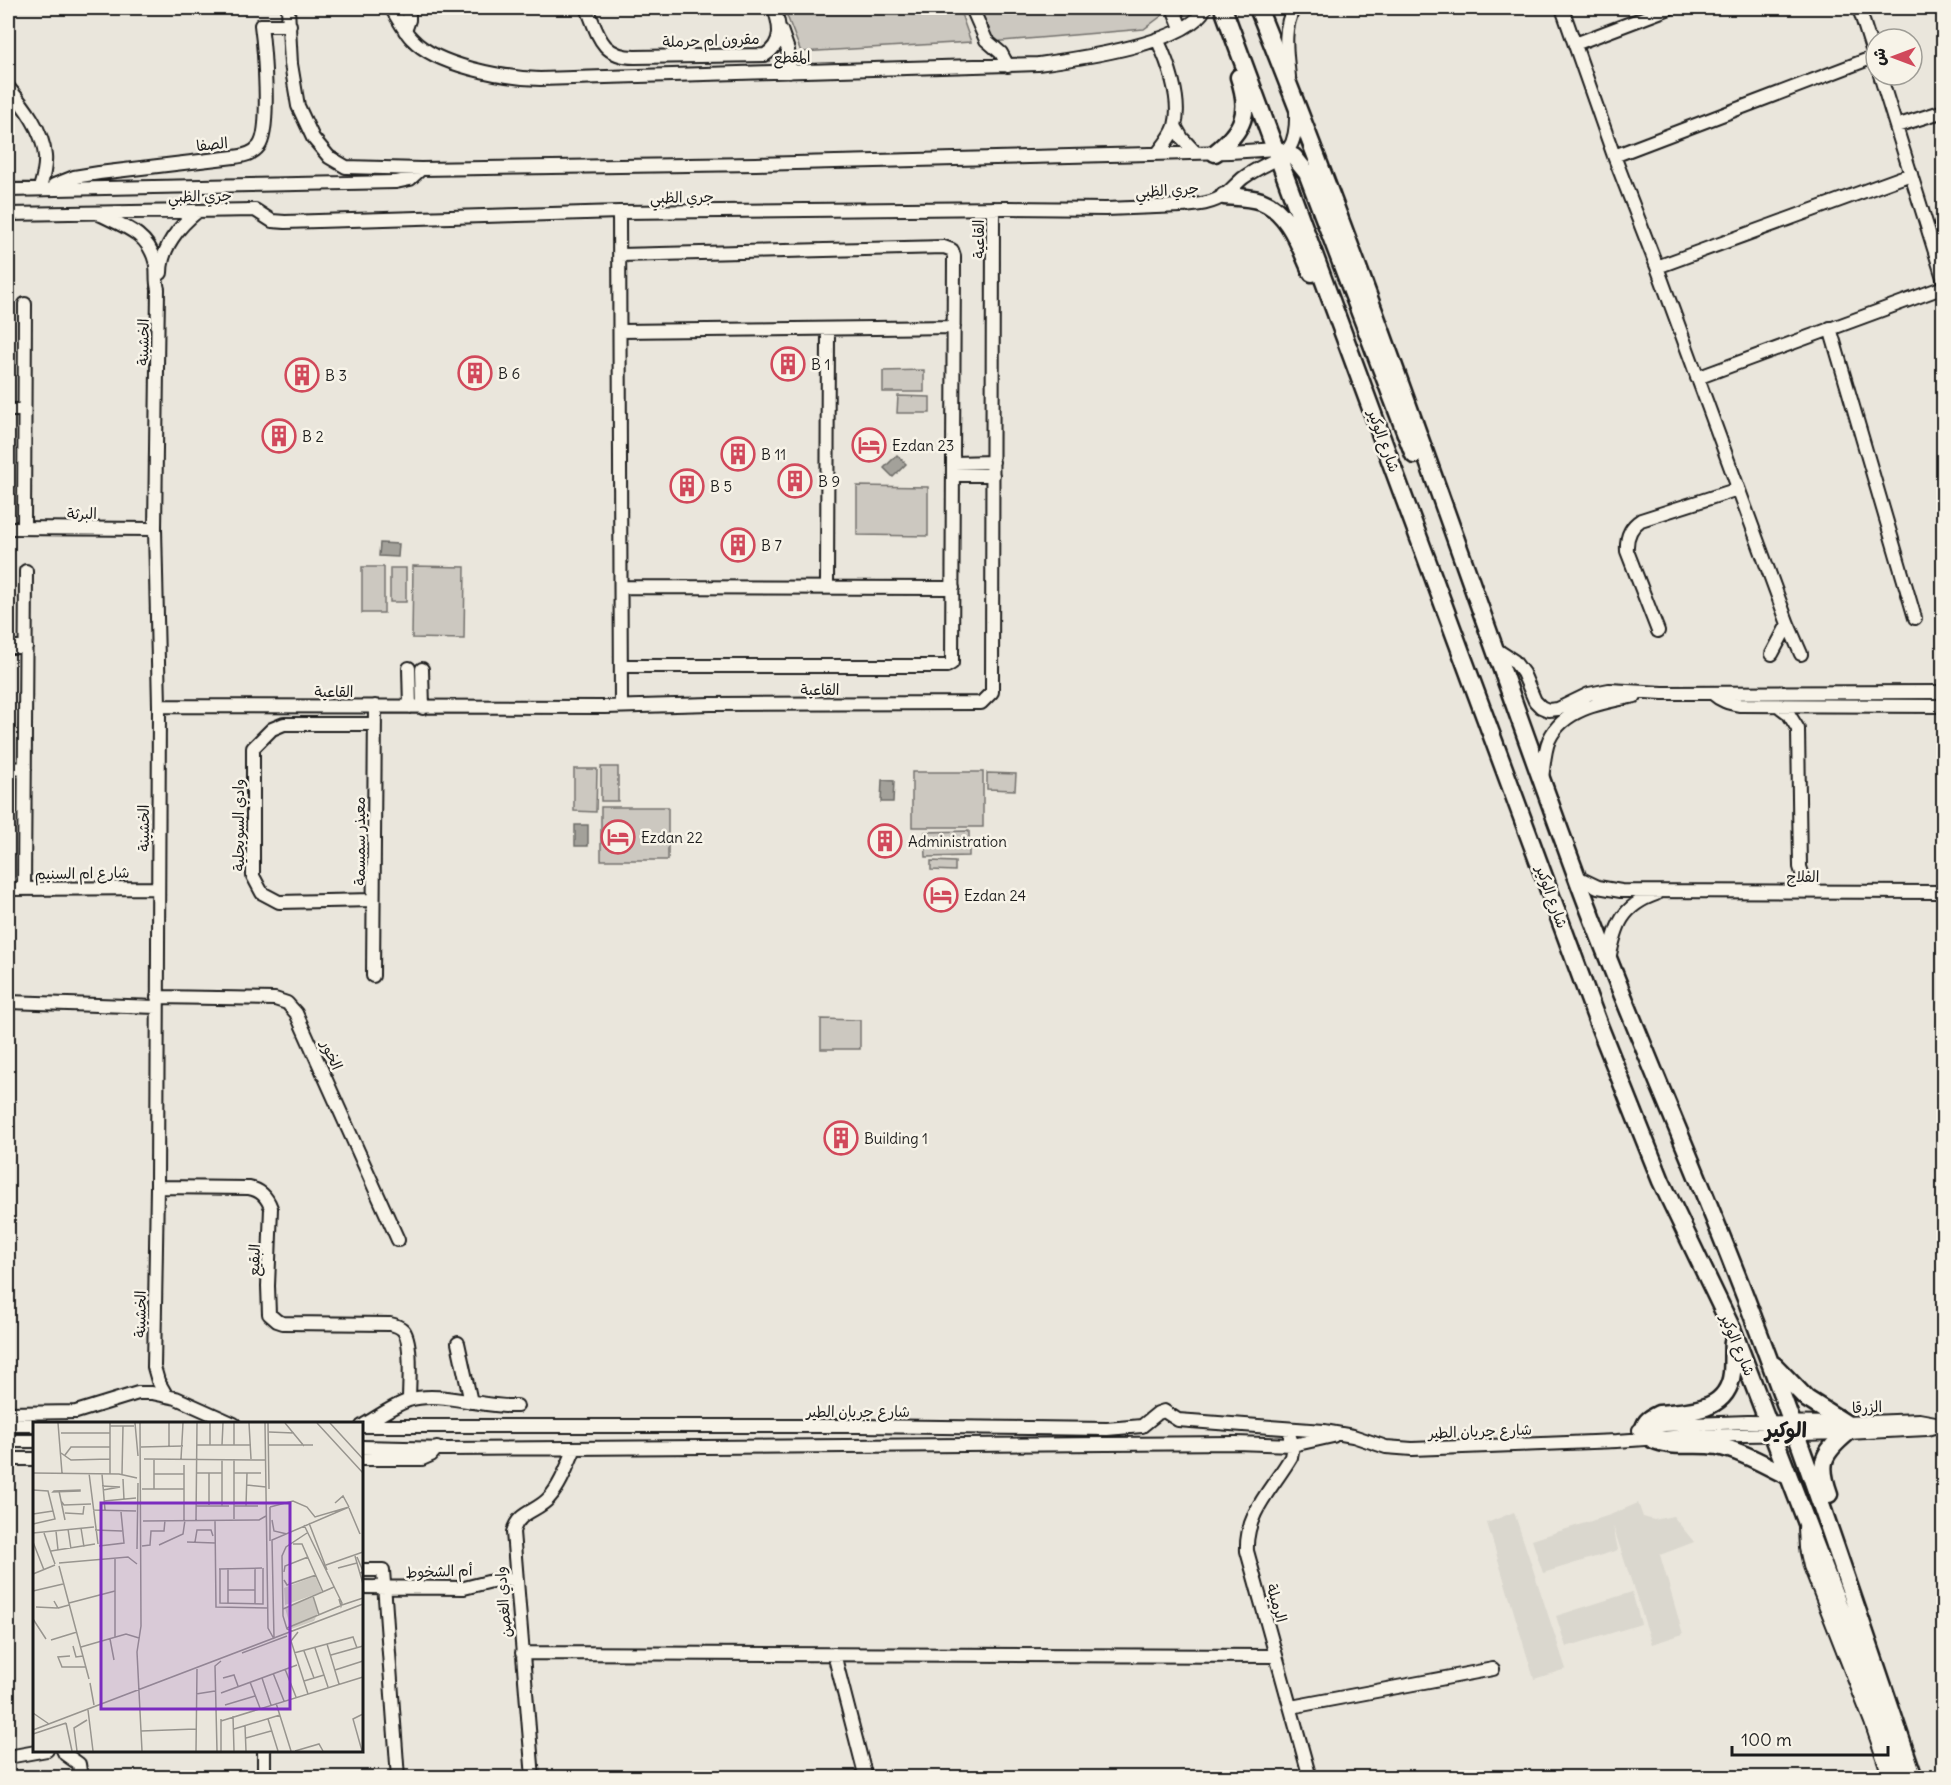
<svg xmlns="http://www.w3.org/2000/svg" width="1951" height="1785" font-family="Delius,'Playpen Sans Arabic',sans-serif">
  <style>
    .built { fill: #dad7ce }
    .green { fill: #ccc8c0; stroke: #74726e; stroke-width: 1.5 }
    .water { fill: #a3a19a; stroke: #6d6c68; stroke-width: 1.5 }
    .lines { fill: none; stroke-linecap: round; stroke-linejoin: round }
    .minor-casing { stroke: #1c1c1c; stroke-width: 16 }
    .major-casing { stroke: #1c1c1c; stroke-width: 21 }
    .minor { stroke: #f7f3e8; stroke-width: 12 }
    .major { stroke: #f7f3e8; stroke-width: 16 }
    .labels { text-anchor: middle; dominant-baseline: central; stroke-width: 5; stroke-linejoin: round; paint-order: stroke }
    .street-label { font-size: 15px; fill: #1c1c1c; stroke: #f7f3e8 }
    .poi-label { font-size: 15px; fill: #1c1c1c; stroke: #f7f3e8; text-anchor: start }
    .district-label { font-size: 21px; font-weight: bold; fill: #1c1c1c; stroke: #f7f3e8 }
    .inset-road { fill: none; stroke: #98958f; stroke-width: 1.5 }
    .view { fill: #7b2cbf; fill-opacity: 0.15; stroke: #7b2cbf; stroke-width: 3 }
    .inset-edge { fill: none; stroke: #1c1c1c; stroke-width: 3 }
  </style>
  <rect width="100%" height="100%" fill="#eae6dc"/>
  <filter id="ink" filterUnits="userSpaceOnUse"><feTurbulence type="fractalNoise" baseFrequency=".0167" numOctaves="2"/><feDisplacementMap in="SourceGraphic" scale="12" xChannelSelector="R" yChannelSelector="G"/><feConvolveMatrix kernelMatrix="1 2 1 2 8 2 1 2 1" color-interpolation-filters="sRGB"/></filter>
  <g filter="url(#ink)">
    <path class="built" d="M1638,1503l5,14 11,3 19,-4 21,26 -34,13 23,79 -31,10 -39,-118 5,24 -75,23 -11,-33 78,-25z
      M1514,1512l52,157 -32,10 -47,-156z
      M1632,1592l9,32 -75,23 -10,-31z"/>
    <path class="green" d="M784,8h175l12,34 -170,10z
      M978,8h194l-28,21 -153,13z
      M924,370v22h-41v-21z
      M898,396l32,1v16h-33z
      M857,486l71,1v49l-71,-1z
      M413,566l52,1 -1,72 -52,-1z
      M362,567h22v46h-22z
      M390,568h16v34h-16z
      M601,767h17v34h-17z
      M574,769h23l-1,43 -22,-1z
      M912,772h71v55h-71z
      M987,773l29,1 -1,16 -28,-1z
      M601,807h67v53h-67z
      M969,831v25l-43,1 -1,-25z
      M931,861l24,1v9l-24,-1z
      M821,1019l39,1v29h-39z"/>
    <path class="water" d="M897,455l9,9 -13,13 -9,-9z
      M380,543l19,1 -1,13 -19,-1z
      M882,780l12,1 -1,21h-12z
      M575,825h13v21h-13z"/>
    <g class="lines">
      <g class="minor-casing">
        <path id="minor" d="M288,8l3,56 7,42 15,32 16,19 17,10 75,2 335,-5 474,-12 46,-3
          M391,8c7,10 12,22 21,31 25,27 92,39 128,40l498,-15c37,-5 151,-20 167,-56
          M587,8c11,26 14,49 48,49l130,-2c19,-12 15,-30 9,-47
          M972,8l14,32 15,13 7,13
          M1173,8l8,20
          M1562,8l52,148 43,111 131,357 13,30
          M1859,8l17,54
          M781,30l7,20 2,22
          M405,31l4,-11v-12
          M1575,44l95,-36
          M1880,75l64,206
          M1289,77c-2,-23 -7,-48 5,-69
          M8,87c16,19 35,43 37,69 1,11 -2,22 -5,32
          M1175,126l7,12 14,15
          M1896,126l48,-15
          M1157,154c6,-8 15,-18 18,-28 7,-26 -7,-64 -18,-87
          M1614,156l260,-99
          M54,185l20,-8 25,-4 135,-16c10,-1 19,-3 25,-11 12,-15 5,-99 2,-121h29
          M8,190l388,-8 14,-3 11,-10
          M619,212l2,494
          M8,214l247,-4 17,11 13,1 334,-10 389,-4 98,1 75,-3c16,-1 32,-2 45,-12 6,-5 11,-11 17,-16 33,-24 55,-15 53,-68
          M99,214c24,12 49,19 56,47 3,9 0,19 3,28l-3,240 4,177 -2,481 -3,180 4,14 8,14
          M620,255l324,-8 8,3 2,6 -2,407 -5,3h-326
          M1657,267l254,-93
          M161,273c0,-25 18,-47 37,-62
          M1830,328l85,290
          M620,331l334,-4
          M1697,378l247,-91
          M8,410h16
          M954,463l39,-1
          M954,475h39
          M8,528l147,1
          M24,528l1,-224
          M621,587l332,1
          M827,587l1,-258
          M1658,631l-31,-80c-1,-14 3,-24 14,-31l97,-31
          M8,647h18
          M1494,648l20,13 9,12 12,28 6,6 7,3 10,-1 31,-15 20,-4 54,3 281,-1
          M1772,654l16,-30
          M409,668l1,39
          M422,669l1,39
          M1712,693c9,8 16,10 28,12l204,1
          M159,706l446,1 106,-3 270,-1 11,-11 1,-484
          M1780,707l8,6 10,16 2,138 3,9 12,14
          M8,768l17,1
          M1542,778c2,-12 2,-26 7,-38 14,-32 55,-38 86,-44
          M1577,877l21,10 23,4 323,1
          M8,889l150,-1
          M24,889l2,-318
          M373,900l-94,2 -17,-9 -9,-17v-128l19,-19 12,-5h91
          M1609,959c7,-33 12,-53 47,-65
          M373,976l2,-270
          M157,997l118,2 12,4 9,10 102,227
          M8,1002l149,5
          M157,1187l92,1c12,2 18,9 22,20l-3,78 1,28 8,7 6,2 107,1c5,1 9,2 13,6 10,11 6,54 6,70
          M458,1343l13,59
          M8,1413l68,-1 62,-19h14l24,5 58,26
          M8,1425h26
          M364,1425c14,-9 29,-19 45,-25 31,-10 73,8 108,6
          M362,1426h497l248,3 35,-3 16,-13 6,-2 14,9 146,11 29,5 33,11 26,2 205,-8 70,-5 160,-3 80,-4 17,-5
          M1639,1430l25,-5 84,-3 97,1 74,-3 22,4
          M1290,1437l3,8 -2,12c-18,31 -46,56 -44,94l63,227
          M8,1441h26
          M362,1447l84,2 790,-6 57,2 40,-9
          M8,1459h26
          M362,1459h60l9,-4 6,-7
          M1805,1528l1,20 4,18 61,156 19,56
          M362,1570h21l15,208
          M362,1587l102,1 28,-7 24,-2
          M522,1653l754,3
          M834,1654l32,124
          M1291,1707l202,-38
          M63,1750l2,4 14,10 2,14
          M8,1757l39,-7
          M264,1778v-28
          M533,1778l-20,-246c5,-21 24,-20 36,-34 12,-13 19,-34 26,-50"/>
      </g>
      <g class="major-casing">
        <path id="major" d="M1223,8l375,1015 63,158 72,150 115,299 53,148
          M1258,8c115,284 211,576 317,864 54,148 120,292 176,440 59,154 110,310 163,466
          M1276,149l18,8 13,16 107,282
          M1215,153c29,-23 36,-41 24,-76
          M1224,196c12,1 25,1 37,5 29,11 39,47 51,72
          M1774,1365l33,34 38,24
          M1644,1428c2,-8 7,-10 15,-14 30,-3 69,-2 73,-41 1,-10 0,-21 1,-32
          M1652,1439c21,10 43,3 65,7 25,5 48,19 71,30
          M1829,1494c-11,-31 -7,-40 18,-61"/>
      </g>
      <use href="#minor" class="minor"/>
      <use href="#major" class="major"/>
    </g>
  </g>
  <defs>
    <g id="building-ring" transform="scale(1.725)"><circle r="9.5" fill="#f7f3e8" stroke="#d1495b" stroke-width="1.5"/><path d="M-4-6H4V6H1V3H-1V6H-4ZM-2.5-4.3h1.7v1.8h-1.7ZM.8-4.3h1.7v1.8H.8ZM-2.5-1h1.7V.8h-1.7ZM.8-1h1.7V.8H.8Z" fill="#d1495b"/></g>
    <g id="hotel-ring" transform="scale(1.725)"><circle r="9.5" fill="#f7f3e8" stroke="#d1495b" stroke-width="1.5"/><path d="M-6-4.5h1.5V1H6V5H4.5V3h-9V5H-6ZM-4 0a1.8 1.8 0 1 1 3.6 0ZM.5 0V-2.5h3Q6-2.5 6 0Z" fill="#d1495b"/></g>
  </defs>
  <g fill-rule="evenodd">
    <use href="#building-ring" x="788" y="364"/>
    <use href="#building-ring" x="475" y="373"/>
    <use href="#building-ring" x="302" y="375"/>
    <use href="#building-ring" x="279" y="436"/>
    <use href="#hotel-ring" x="869" y="445"/>
    <use href="#building-ring" x="738" y="454"/>
    <use href="#building-ring" x="795" y="481"/>
    <use href="#building-ring" x="687" y="486"/>
    <use href="#building-ring" x="738" y="545"/>
    <use href="#hotel-ring" x="618" y="837"/>
    <use href="#building-ring" x="885" y="841"/>
    <use href="#hotel-ring" x="941" y="895"/>
    <use href="#building-ring" x="841" y="1138"/>
  </g>
  <g class="labels">
    <g class="street-label">
      <text transform="translate(711 40) rotate(-2)">مقرون ام حرملة</text>
      <text transform="translate(792 57) rotate(-2)">المقطع</text>
      <text transform="translate(212 144) rotate(-6)">الصفا</text>
      <text transform="translate(1167 190) rotate(-4)">جري الظبي</text>
      <text transform="translate(200 196) rotate(-1)">جري الظبي</text>
      <text transform="translate(682 197) rotate(-1)">جري الظبي</text>
      <text transform="translate(978 239) rotate(-90)">القاعية</text>
      <text transform="translate(143 342) rotate(-89)">الخشينة</text>
      <text transform="translate(1384 441) rotate(70)">شارع الوكير</text>
      <text x="82" y="513">البرثة</text>
      <text x="820" y="689">القاعية</text>
      <text x="334" y="691">القاعية</text>
      <text transform="translate(238 825) rotate(-90)">وادي السويحلية</text>
      <text transform="translate(143 828) rotate(-90)">الخشينة</text>
      <text transform="translate(359 841) rotate(-90)">معيذر سمسمة</text>
      <text transform="translate(82 873) rotate(-1)">شارع ام السنيم</text>
      <text x="1803" y="876">الفلاح</text>
      <text transform="translate(1552 897) rotate(70)">شارع الوكير</text>
      <text transform="translate(332 1055) rotate(66)">الخور</text>
      <text transform="translate(254 1260) rotate(-88)">البقيع</text>
      <text transform="translate(140 1314) rotate(-89)">الخشينة</text>
      <text transform="translate(1738 1345) rotate(67)">شارع الوكير</text>
      <text transform="translate(1867 1407) rotate(-3)">الزرقا</text>
      <text x="858" y="1411">شارع جريان الطير</text>
      <text transform="translate(1480 1431) rotate(-2)">شارع جريان الطير</text>
      <text transform="translate(439 1571) rotate(-2)">أم الشخوط</text>
      <text transform="translate(503 1602) rotate(-95)">وادي الغصن</text>
      <text transform="translate(1277 1603) rotate(74)">الرميلة</text>
    </g>
    <g class="poi-label">
      <text x="811" y="364">B 1</text>
      <text x="498" y="373">B 6</text>
      <text x="325" y="375">B 3</text>
      <text x="302" y="436">B 2</text>
      <text x="892" y="445">Ezdan 23</text>
      <text x="761" y="454">B 11</text>
      <text x="818" y="481">B 9</text>
      <text x="710" y="486">B 5</text>
      <text x="761" y="545">B 7</text>
      <text x="641" y="837">Ezdan 22</text>
      <text x="908" y="841">Administration</text>
      <text x="964" y="895">Ezdan 24</text>
      <text x="864" y="1138">Building 1</text>
    </g>
    <g class="district-label">
      <text x="1786" y="1429">الوكير</text>
    </g>
  </g>
  <g transform="translate(33 1422)">
    <rect width="330" height="330" fill="#eae6dc"/>
    <path d="M282,154l7,16 -37,13 -1,-17zM280,175l5,16 -4,8 -23,8 -6,-21z" fill="#ccc8c0"/>
    <path class="inset-road" d="M25,1l4,50M102,1l3,33M107,1l1,203 -4,26 5,99M136,1v23M216,1l2,36M232,1l3,205 6,11M235,1l1,66M252,1l19,23M284,1l46,50M297,1l33,36M77,4h24M236,10l25,1M28,11h49M164,23h54M177,23v-22M189,23l1,-22M201,23v-22M236,23h44M108,25l42,-1M28,31l10,7 39,-1M32,33l6,-8h39M111,37l121,1M121,37v30M148,37l2,-36M0,51l86,1 18,4M56,51l9,71M163,51h26M201,51h27M69,52l3,36M77,52v-51M89,52l1,-48M121,52h30M90,57l1,21M214,63l19,2M69,64l18,1 -17,3M109,67h42M0,68l15,1 7,28 -22,5M47,68v1l-27,1 1,-1zM26,69l6,29M28,79l3,4 27,-1M71,79l32,-3M108,81h43M302,81l8,-7 6,11M176,83v-32M163,84h33M189,84v-47M201,84h24M213,84l1,-33M237,85l23,-6 14,6 8,10 34,-10 -77,33 2,98M237,85v34M316,86l11,26M60,88l43,1M32,91l18,1 1,-8M0,92l20,-3M201,97v-60M151,98v-55M163,98l1,-97M182,98l1,87 52,1M239,98l2,11 13,3M110,99l116,-1 7,-4M276,101l18,47M271,103l38,78 -1,3 -2,-7M48,106l3,19M35,107l3,20M62,108l27,1M23,109l2,19M0,111l61,-6M11,111l11,31M0,120l11,28M154,120l28,1M162,120l2,-12h14l2,6M260,122h9l21,48M126,123l24,-11 2,-14M66,124l25,-3 -3,-31M109,124l8,-1 1,-14h13l1,-11M104,127l1,-66M18,129l44,-7M322,134l8,28M324,135l6,14 -3,3M26,141l69,-6 9,7M293,143l37,-13M26,144l30,113M222,146v36M305,146l19,-5M186,147l43,-1M187,147v34l43,1v-36M251,150l1,-6 23,-9M0,152l22,-9M251,158l3,5 29,-10M195,168h27M0,169l30,-7M280,174l6,19M21,179l4,7 11,-3M36,181l46,-12M195,182v-36M309,183l21,-7M3,185l21,1M250,187l51,-22M0,197l13,20M254,206l53,-22M259,209l-5,-2 -4,-13 -1,-60 4,-9 21,-14M265,210l-7,9 17,53M82,216v-80M77,217l4,21M18,218l26,-8M294,222l12,40M40,224l3,11 7,-1M48,225l45,-13 13,4M282,226l13,39M271,229l10,27M209,231l45,-17M261,231l59,-16 4,11M298,233l32,-9M37,234l-12,1 4,10h24M252,247l11,28M302,248l28,-9M240,251l11,28M190,256l11,-3 4,11M229,256l9,27M271,259l20,-6M217,260l10,26M57,261l4,22M188,271l76,-28M163,272l19,-3M243,281l15,48M192,283l30,-9M55,288l5,41M0,291l16,11M200,294l1,35M188,297v32M235,297l10,32M188,299l142,-44M33,301l6,28M212,304l1,25M201,307l46,-14M0,308l330,-126M108,309l55,-2M0,312l33,-11M213,316l25,-7M44,329l-3,-23 13,-8M163,329l1,-82M184,329l-2,-85 6,-5M262,329l24,-7 4,7M329,329l-9,-32 10,-5"/>
    <path class="view" d="M68,81h189v206h-189z"/>
    <rect width="330" height="330" class="inset-edge"/>
  </g>
  <rect width="1951" height="1785" fill="none" stroke="#f7f3e8" stroke-width="30"/>
  <rect x="15" y="15" width="1921" height="1755" fill="none" stroke="#1c1c1c" stroke-width="2" filter="url(#ink)"/>
  <g transform="translate(1894 57) rotate(270)"><circle r="28" fill="#f7f3e8" stroke="#9f9d96" stroke-width="1.5"/>
  <path d="M0-4.5L10 22L0 15L-10 22Z" fill="#d1495b"/>
  <text y="-9" font-size="16" font-weight="bold" text-anchor="middle" fill="#1c1c1c">ش</text>
  </g>
  <path d="M1732 1746v9h156v-9" fill="none" stroke="#1c1c1c" stroke-width="3"/>
  <text x="1741" y="1746" font-size="18" fill="#1c1c1c" stroke="#f7f3e8" stroke-width="4.5" paint-order="stroke">100 m</text>
</svg>
